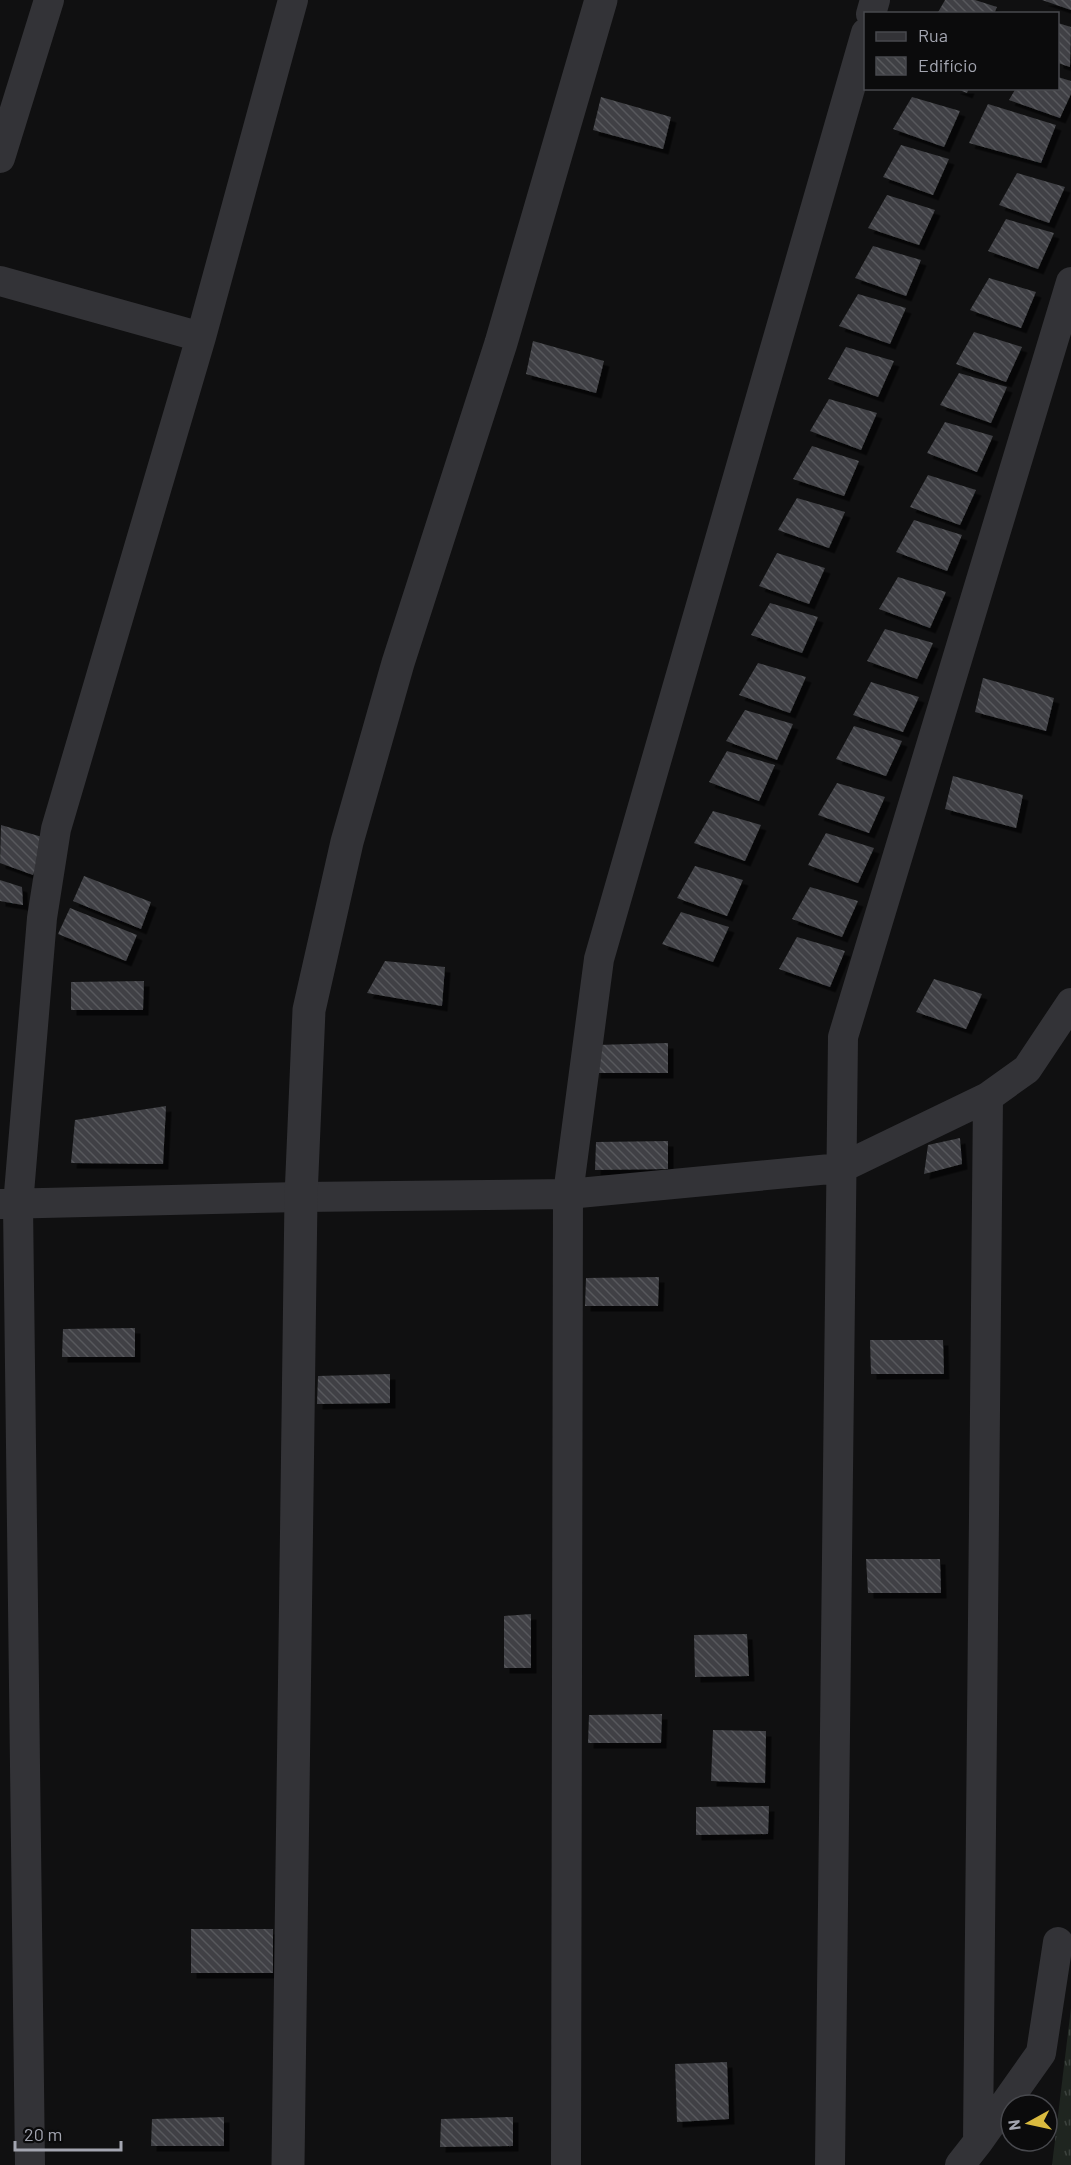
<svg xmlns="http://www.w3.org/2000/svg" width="1071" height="2165" font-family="Barlow,sans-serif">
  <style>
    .grass { fill: url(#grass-tufts) }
    .building { fill: url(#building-back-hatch); filter: url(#shadow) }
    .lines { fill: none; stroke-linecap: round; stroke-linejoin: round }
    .minor { stroke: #333337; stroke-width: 30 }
    .tertiary { stroke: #333337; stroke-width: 33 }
  </style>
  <defs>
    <pattern id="grass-tufts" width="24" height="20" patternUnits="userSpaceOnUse" patternTransform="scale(1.5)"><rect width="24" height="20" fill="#1f2520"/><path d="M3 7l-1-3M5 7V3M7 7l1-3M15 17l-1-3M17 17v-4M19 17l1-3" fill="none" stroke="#3c423e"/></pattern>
    <pattern id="building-back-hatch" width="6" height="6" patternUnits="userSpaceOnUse" patternTransform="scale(1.5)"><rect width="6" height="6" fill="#3f4044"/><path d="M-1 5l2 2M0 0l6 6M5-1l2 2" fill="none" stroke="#58595c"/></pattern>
    <filter id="shadow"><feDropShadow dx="5.5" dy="5.5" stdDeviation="0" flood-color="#0009"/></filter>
  </defs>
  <rect width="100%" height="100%" fill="#101011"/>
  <path class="grass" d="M1071,2008v157h-19z"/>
  <path class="building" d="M945,0h30l22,7 -3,7h-57z
    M1042,0h29v10z
    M1058,23l13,4 -1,40 -12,-4z
    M1058,77l13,4v13l-11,24 -51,-18 7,-12h42z
    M954,88h15l-2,5z
    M601,97l70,20 -8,32 -70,-19z
    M912,97l48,14 -16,36 -51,-18z
    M988,104l68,21 -15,38 -72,-20z
    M901,145l48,14 -16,36 -50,-18z
    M1017,173l48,14 -16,36 -50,-18z
    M887,195l48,15 -16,35 -51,-17z
    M1006,219l48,14 -16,36 -50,-18z
    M873,246l48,14 -15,36 -51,-18z
    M989,278l47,14 -15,36 -51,-18z
    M858,294l48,14 -16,36 -51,-18z
    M974,332l48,15 -16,35 -50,-18z
    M533,341l71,20 -8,32 -70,-19z
    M846,347l48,14 -16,36 -50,-18z
    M959,373l48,14 -16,36 -51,-18z
    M829,399l48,14 -16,37 -51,-19z
    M945,422l48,14 -16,36 -50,-19z
    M812,446l47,15 -15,35 -51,-17z
    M928,475l48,15 -16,35 -50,-18z
    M797,498l48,14 -16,36 -51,-18z
    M914,520l48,15 -15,36 -51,-19z
    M777,553l48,15 -16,36 -50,-18z
    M898,577l48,15 -16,36 -51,-19z
    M770,603l48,14 -16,36 -51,-18z
    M885,629l48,14 -16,36 -50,-18z
    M758,663l48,14 -16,36 -51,-18z
    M983,678l71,20 -8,33 -71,-19z
    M871,682l48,15 -16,35 -50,-17z
    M745,710l48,14 -16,36 -51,-19z
    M854,726l48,15 -16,35 -50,-17z
    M727,751l48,14 -16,36 -50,-19z
    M953,776l70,19 -7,33 -71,-19z
    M837,783l48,14 -16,36 -51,-18z
    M713,811l48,14 -16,36 -51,-18z
    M1,825l48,14 -16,36 -33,-12z
    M826,833l48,15 -16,35 -50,-18z
    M695,866l48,14 -16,36 -50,-18z
    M84,876l67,26 -10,27 -68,-28z
    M0,880l22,7 1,18 -23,-4z
    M810,887l48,14 -16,36 -50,-18z
    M70,908l67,27 -11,26 -68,-27z
    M681,912l48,15 -16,35 -51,-18z
    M797,937l48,14 -15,36 -51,-18z
    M385,961l60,6 -3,39 -75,-13z
    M934,979l48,15 -16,35 -50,-17z
    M144,981l-1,29h-72v-28z
    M668,1043v30h-73l1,-28z
    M166,1106l-3,58 -92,-1 4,-43z
    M960,1138l2,26 -38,10 4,-29z
    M668,1141v28l-73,1 1,-28z
    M659,1277l-1,29h-73l1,-28z
    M135,1328v29h-73l1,-28z
    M870,1340h73l1,34h-73z
    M390,1374v29l-73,1 1,-28z
    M866,1559h74l1,34h-73z
    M531,1614v54h-27v-52z
    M747,1634l2,42 -54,1 -1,-42z
    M662,1714l-1,29h-73l1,-28z
    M713,1730l53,1 -1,52 -54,-2z
    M769,1806l-1,28 -72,1v-28z
    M191,1929h82v44h-82z
    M727,2062l2,57 -52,3 -2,-58z
    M224,2117v29h-73l1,-27z
    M513,2117v29l-73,1 1,-28z"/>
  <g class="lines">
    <path class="minor" d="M871,14l4,-14
      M0,158l49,-158
      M0,281l201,56
      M0,1204l301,-7 267,-3 273,-26 147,-71 39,-28 44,-66
      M978,2142l63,-89 17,-111
      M30,2165l-12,-960 24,-287 14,-89 145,-492 92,-337
      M566,2165l2,-971 31,-235 267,-926
      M830,2165l13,-1128 228,-755
      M960,2165l18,-23 10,-1045"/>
    <path class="tertiary" d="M288,2165l13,-968 8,-187 38,-168 51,-179 103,-320 100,-343"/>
  </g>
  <rect x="864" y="12" width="195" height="78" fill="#0b0b0c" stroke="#48494e" stroke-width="1.5"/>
  <rect x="876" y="32" width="30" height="9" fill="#333337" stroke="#48494e" stroke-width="1.5"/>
  <text x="918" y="42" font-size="18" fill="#a3a5b0">Rua</text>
  <rect x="876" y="57" width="30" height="18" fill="url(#building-back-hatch)" stroke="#48494e" stroke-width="1.5"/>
  <text x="918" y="72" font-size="18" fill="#a3a5b0">Edifício</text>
  <g transform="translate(1029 2123) rotate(262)"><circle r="28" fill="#0b0b0c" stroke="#48494e" stroke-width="1.5"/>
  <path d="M0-4.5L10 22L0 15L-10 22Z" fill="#d9ba3f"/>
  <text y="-9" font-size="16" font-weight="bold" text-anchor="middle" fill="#a3a5b0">N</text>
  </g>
  <path d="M15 2141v9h106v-9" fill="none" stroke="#a3a5b0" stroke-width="3"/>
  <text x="24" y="2141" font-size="18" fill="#a3a5b0" stroke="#0b0b0c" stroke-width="4.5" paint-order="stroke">20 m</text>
</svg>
